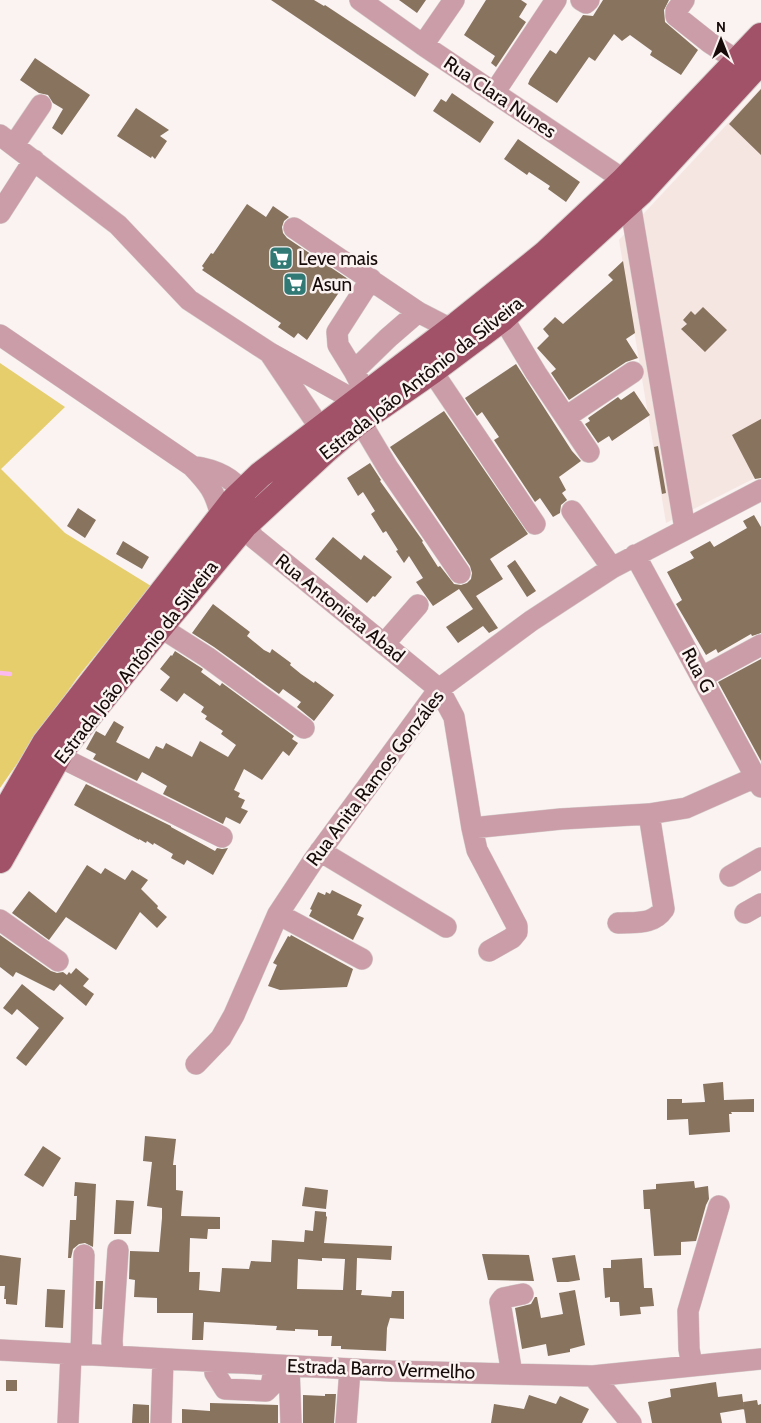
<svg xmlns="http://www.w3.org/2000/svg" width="761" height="1423" font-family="Cabin,sans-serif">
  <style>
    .built { fill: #f6e6e2 }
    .green { fill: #e6ce6d }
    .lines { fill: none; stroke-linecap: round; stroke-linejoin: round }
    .stream { stroke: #fbbbf0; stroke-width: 4.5 }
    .building { fill: #88735f; fill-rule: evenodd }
    .minor-casing { stroke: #d6cecd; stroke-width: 22 }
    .major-casing { stroke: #d6cecd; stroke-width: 28 }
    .minor { stroke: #cb9da8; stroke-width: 21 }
    .major { stroke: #a15269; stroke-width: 26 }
    .labels { text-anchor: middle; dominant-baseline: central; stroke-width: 5; stroke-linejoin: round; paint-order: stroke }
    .street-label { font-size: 19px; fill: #160b08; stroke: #faf3f2 }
    .poi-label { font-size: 19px; fill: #160b08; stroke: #faf3f2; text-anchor: start }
  </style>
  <rect width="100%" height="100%" fill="#faf3f2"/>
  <path class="built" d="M761,88v387l-95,48 -47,-283z"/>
  <path class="green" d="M0,363l65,44 -64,62 64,64 86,53 -74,92 -77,110z"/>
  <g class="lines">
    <path class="stream" d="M0,673l10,1"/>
  </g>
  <path class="building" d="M271,0h43l10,6 1,-1 104,69 -14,23z
    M399,0h27l-9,13z
    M486,0h35l6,4 -8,13 7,5 -30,45 -5,-4 4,-7 -31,-21z
    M603,0h66l-5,10 1,12 33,28 -17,25 -31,-20 2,-4 -22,-16 -8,6 -8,-7 -19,27 -6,-4 -32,46 -29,-19 2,-5 20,-29 6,4 27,-39 10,1z
    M35,58l55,37 -28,40 -10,-7 11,-19 -10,-6 -5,-8 -9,-2 -19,-13z
    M761,89v66l-32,-31z
    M452,93l42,29 -14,21 -47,-32 8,-12 5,3z
    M136,108l33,22 -9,6 7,5 -12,18 -3,-3 -1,2 -34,-22z
    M518,139l62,43 -14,20 -18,-13 2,-3 -21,-14 -2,3 -23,-16z
    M247,204l19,13 7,-11 16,11 -5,4 -2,6 1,6 4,5 61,41 -41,61 -9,-7 -4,5 -16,-11 3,-4 -79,-53 2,-2 -2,-2 9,-13 2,1z
    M623,261l12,72 -9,6 12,19 -12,4 -57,38 -18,-27 5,-4 -19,-21 12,-12 -6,-7 12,-12 8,7 50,-44 -5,-5z
    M703,307l24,23 -22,22 -24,-23 6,-5 -4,-4 8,-9 4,4z
    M516,364l56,87 9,10 -22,16 7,13 -4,3 5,7 -6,5 -1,8 -7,4 -13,-19 -5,4 -41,-62 5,-3 -17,-25 -5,4 -12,-18z
    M634,391l16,24 -38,26 -3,-5 -11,7 -13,-19 5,-3 -2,-3 30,-21 3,3z
    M444,411l84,123 -38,25 13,20 -27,17 22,32 -9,5 -6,-7 -25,17 -12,-16 27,-18 -14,-20 -26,17 -17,-24 7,-4 -14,-22 -5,7 -8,-12 2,-1 -12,-19 -3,2 -12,-19 4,-3 -12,-19 -5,4 -11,-18 23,-15 11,17 -1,1 43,60 -1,1 16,25 2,-1 14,18 7,1 6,-2 4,-4 1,-6 -2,-7 -80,-119z
    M761,419v59l-6,1 -23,-44z
    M658,446l8,47 -4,1 -8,-47z
    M78,508l18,12 -11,18 -18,-12z
    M754,515l7,12v106l-9,3 -1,-2 -33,19 -2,-4 -10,6 -30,-51 6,-4 -15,-28 27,-14 -4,-6 20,-11 4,6 33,-19 -4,-7z
    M333,537l28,23 3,-5 28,22 -17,20 -2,-1 -6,7 -52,-44z
    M123,541l26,16 -7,12 -26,-15z
    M515,560l21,31 -9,6 -20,-31z
    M213,604l37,28 -3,4 17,14 6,3 2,-4 19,14 -1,2 11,9 13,9 1,-2 19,14 -20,26 -17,-14 4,-5 -18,-13 -4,5 -65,-47 -22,-14z
    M175,651l28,18 -2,3 19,14 2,-3 72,53 -2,3 6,4 -9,13 -6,-5 -21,29 -18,-11 -10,21 6,3 -2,4 7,3 -4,8 7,3 -8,13 -14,-7 -3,7 -60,-30 4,-8 -12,-7 -13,-7 -5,9 -44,-22 3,-5 -10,-5 10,-18 9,5 9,-15 10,6 -8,15 33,17 7,-13 7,3 3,-6 26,14 8,-16 28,16 8,-12 -15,-11 2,-3 -18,-12 2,-3 -6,-4 3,-5 -20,-14 -7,9 -17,-12 10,-13 -10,-8 11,-14 1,1z
    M761,659v102l-43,-79z
    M86,784l85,42v1l44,24 2,-3 5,1 6,-1 -15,27 -26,-15 -3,5 -13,-7 2,-4 -19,-11 -1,2 -6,-4 -1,2 -7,-4v1l-65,-35z
    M87,865l14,9 4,-6 20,12 7,-10 16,10 -7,9 17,17 -1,2 10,9 -10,11 -17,-16 -24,38 -50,-33 -17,23 -37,-27 17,-22 27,22z
    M332,890l30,15 -5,10 7,3 -11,22 -44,-24 3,-6 -2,-1 8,-17 7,3 1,-3 4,2z
    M0,935l51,36 6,2 6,-1 4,3 2,-3 2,2 5,-6 13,11 -6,7 11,8 -8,12 -26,-22 -6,7 -38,-19 -3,5 -13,-10z
    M291,935l62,34 -6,18 -67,3 -12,-4 9,-21 -4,-2 15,-27 2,1z
    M22,984l42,34 -38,48 -10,-8 23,-30 -22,-19 -5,6 -9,-7z
    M723,1082l1,18 30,-1v13h-23l1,2h-3l1,18 -41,3 -1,-16 -21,1v-21h15v4l23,-1 -2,-18z
    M145,1136l31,3 -3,26h3v25l7,1 -2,25 39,1v12h-12l-1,10 -17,-1 -1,34h11l-1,18 21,2 2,-24 27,1 2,-8 20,1 1,-22 32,2 1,-12 8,1 2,-20 11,1v4l1,1 -3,26 68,3 -1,14 -34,-2 -1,32h6l-1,5 30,2 1,-6h12v28l-14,-1 -3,10 -1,23 -45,-2v-3h-10l1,-10h-14v-6l-23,-1v2l-19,-1 1,-4 -73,-4 -1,18h-11l1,-27h-36v-15l-23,-1 1,-17 -6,-1 1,-28 29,1 3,-34v-10l-15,-2 5,-44 -9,-1zM322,1258l23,1 -2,31 -46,-1 1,-30 24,2z
    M43,1146l18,12 -18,29 -19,-12z
    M694,1181l1,7 13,-2 1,13 -3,6 -10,36 -15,1v13l-27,1 -4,-47h-6l-1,-19 13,-1v-5z
    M75,1182l21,2 -3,63 -8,-4 -6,1 -6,5 -2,9h-3l2,-38h6l1,-24h-3z
    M305,1187l23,3 -2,19 -24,-3z
    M116,1200l18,1 -3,33h-17z
    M482,1254l47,1 5,26 -46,-1z
    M0,1255l21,3 -4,47 -11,-1v-5h-2l1,-13h-5z
    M575,1255l5,25 -12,2h-11l-5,-24z
    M642,1258l2,30h8l2,18 -14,1 1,7 -21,2 -1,-14h-9v-5l-5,1 -2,-30h8v-8z
    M96,1281h7l-1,28h-7z
    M47,1289l18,1 -2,38 -18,-1z
    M575,1290l10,55 -15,4v3l-22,4 -2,-12 -24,5 -7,-41 16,-4 4,-7h2l4,21 22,-4 -4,-21z
    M6,1380h11v11h-11z
    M716,1382l2,15 24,-3 2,15 -24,4 2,10h-70l-4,-21 23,-5 -1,-8z
    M325,1394h11l-2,29h-31v-28l22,1z
    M529,1395l27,9 4,-8 29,13 -7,14h-91l3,-19 30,5z
    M757,1400l1,5 3,-1v19h-15l-3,-21z
    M210,1403l68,2v18h-96v-14l28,2z
    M133,1404l16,1v18h-17z"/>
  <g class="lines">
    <g class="minor-casing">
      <path id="minor" d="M360,0l63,45 201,135 12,10
        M581,0l5,3 3,-3
        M684,0l-8,11v5l34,27 28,18
        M423,45l31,-45
        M494,93l62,-93
        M0,135l118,90 71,75 81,53 86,48
        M14,145l27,-40
        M630,203l55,326
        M0,213l34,-53
        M294,228l124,84 33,17
        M503,318l33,55 53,79
        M0,335l192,131c17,18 23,25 29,50
        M271,355l49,73
        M354,371l34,-33 30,-26
        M432,371l103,153
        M366,394l-12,-23 -16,-26 -1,-13 34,-53
        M566,417l67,-45
        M360,421l28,47 72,105
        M193,466c19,3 38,9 49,26
        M572,511l40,57
        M245,525l9,13 185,151 15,28 18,111 89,-9 88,-5 37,-6 70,-31
        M635,555l126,232
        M160,627l47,30 97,71
        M384,644l34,-39
        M702,677l59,-32
        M58,756l164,81
        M472,828l5,22 40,76v6l-5,6 -23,13
        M320,851l126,76
        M730,876l31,-18
        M745,913l16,-9
        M278,914l84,45
        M0,920l58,41
        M618,923c19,-1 35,2 46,-14l-15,-95
        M196,1064l25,-26 13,-23 44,-101 35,-53 126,-172 92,-68 81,-53 149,-78
        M0,1350l390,21 203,5 168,-17
        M81,1355l3,-100
        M113,1356l-1,-15 6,-91
        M214,1362l1,11 10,16 41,2 5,-5 4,-21
        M692,1365l-3,-16 -1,-38 31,-105
        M289,1366l2,57
        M512,1374l-12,-72 3,-4 20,-4
        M593,1376l38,47
        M68,1423l3,-69
        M161,1423l2,-64
        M346,1423l4,-54"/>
    </g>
    <g class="major-casing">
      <path id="major" d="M0,821l45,-78 189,-243 26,-25 198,-151 87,-70 79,-74 137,-144
        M0,860l63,-112 97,-121 85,-102 80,-74 35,-30 72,-50 71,-53 137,-125 121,-132"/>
    </g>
    <use href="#minor" class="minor"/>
    <use href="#major" class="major"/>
  </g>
  <defs>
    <g id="supermarket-square" transform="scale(1.25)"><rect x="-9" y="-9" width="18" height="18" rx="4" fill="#317974" stroke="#faf3f2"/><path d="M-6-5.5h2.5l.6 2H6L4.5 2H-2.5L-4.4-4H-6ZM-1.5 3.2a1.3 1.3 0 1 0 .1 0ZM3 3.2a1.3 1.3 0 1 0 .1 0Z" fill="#fff"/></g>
  </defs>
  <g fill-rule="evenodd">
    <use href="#supermarket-square" x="281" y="258"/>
    <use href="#supermarket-square" x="295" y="284"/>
  </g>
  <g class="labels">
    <g class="street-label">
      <text transform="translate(500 97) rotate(34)">Rua Clara Nunes</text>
      <text transform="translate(421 378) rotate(-38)">Estrada João Antônio da Silveira</text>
      <text transform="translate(340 608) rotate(39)">Rua Antonieta Abad</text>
      <text transform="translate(136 662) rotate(-52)">Estrada João Antônio da Silveira</text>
      <text transform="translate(698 670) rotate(62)">Rua G</text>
      <text transform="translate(375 778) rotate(-53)">Rua Anita Ramos Gonzáles</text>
      <text transform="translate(381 1369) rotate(2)">Estrada Barro Vermelho</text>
    </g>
    <g class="poi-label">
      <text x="298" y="258">Leve mais</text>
      <text x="312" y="284">Asun</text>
    </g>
  </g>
  <g transform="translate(721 40)" stroke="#faf3f2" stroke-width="4" paint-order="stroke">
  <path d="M0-4L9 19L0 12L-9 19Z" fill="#160b08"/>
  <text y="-8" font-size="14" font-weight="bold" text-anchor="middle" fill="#160b08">N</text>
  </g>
</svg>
